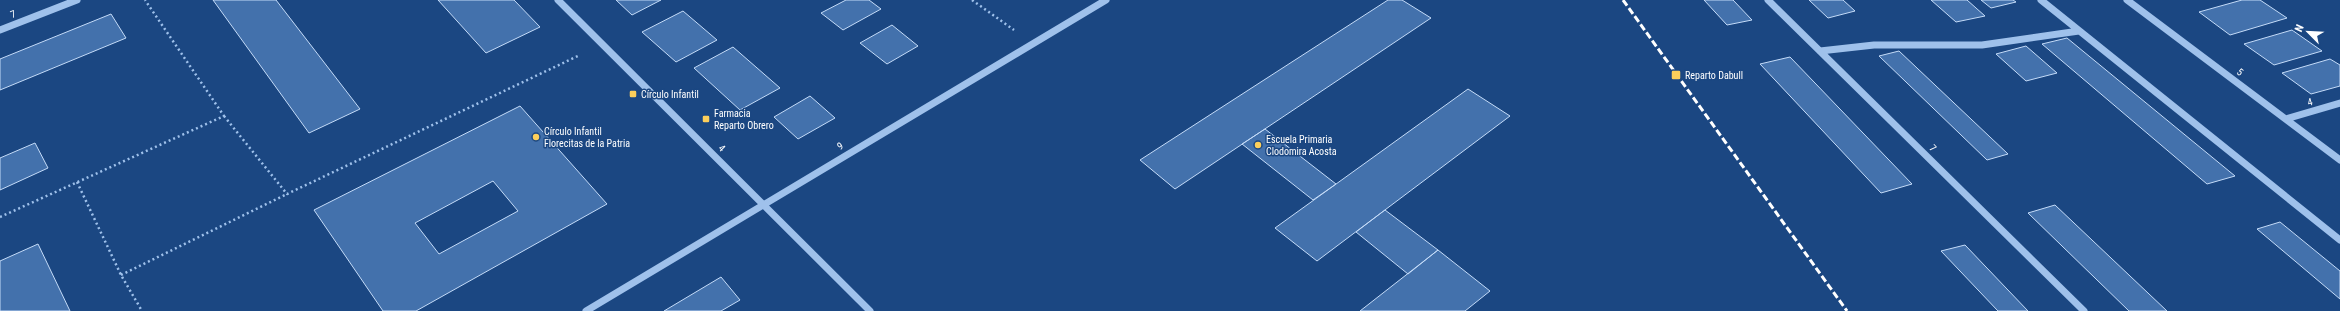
<svg xmlns="http://www.w3.org/2000/svg" width="2340" height="311" font-family="'Roboto Condensed',sans-serif">
  <style>
    .building { fill: #4371ac; stroke: #c4dbf8; fill-rule: evenodd }
    .lines { fill: none; stroke-linecap: round; stroke-linejoin: round }
    .path { stroke: #9fc1eb; stroke-width: 2.5; stroke-dasharray: 2 3; stroke-linecap: butt }
    .minor { stroke: #9fc1eb; stroke-width: 7 }
    .rail { stroke: #fff; stroke-width: 3; stroke-dasharray: 7 3; stroke-linecap: butt }
    .poi-dot { fill: #fccf5b; stroke: #1b4782; stroke-width: 1.5 }
    .labels { text-anchor: middle; dominant-baseline: central; stroke-width: 3; stroke-linejoin: round; paint-order: stroke }
    .street-label { font-size: 10px; fill: #fff; stroke: #1b4782 }
    .poi-label { font-size: 10px; fill: #fff; stroke: #1b4782; text-anchor: start }
  </style>
  <rect width="100%" height="100%" fill="#1b4782"/>
  <path class="building" d="M213,0h63l84,109 -51,24z
    M438,0h76l26,27 -54,26z
    M616,0h45l-29,15z
    M846,0h23l12,9 -38,21 -22,-17z
    M1388,0h14l29,18 -256,171 -35,-29z
    M1704,0h29l19,20 -25,5z
    M1809,0h34l12,11 -27,7z
    M1931,0h36l18,16 -29,6z
    M1981,0h32l3,2 -25,6z
    M2242,0h18l27,18 -57,17 -31,-23z
    M683,11l34,29 -41,22 -34,-30z
    M111,14l15,24 -126,52v-31z
    M892,25l26,21 -31,18 -27,-21z
    M2292,30l30,21 -48,14 -30,-21z
    M2067,38l168,138 -28,8 -165,-140z
    M2026,46l31,27 -31,8 -30,-27z
    M733,47l47,41 -40,22 -46,-42z
    M1899,51l109,103 -21,6 -108,-104z
    M1790,57l122,127 -31,9 -121,-129z
    M2330,59l10,6v21l-29,8 -29,-21z
    M1468,89l42,27 -193,145 -42,-33z
    M810,96l25,22 -37,21 -24,-22z
    M520,106l87,98 -191,107h-33l-69,-101zM493,181l25,30 -79,43 -24,-31z
    M1265,129l71,55 -23,16 -71,-56z
    M35,143l13,25 -48,22v-32z
    M2055,205l112,106h-38l-101,-98z
    M1385,210l53,40 -30,24 -52,-42z
    M2280,222l60,49v28l-83,-70z
    M38,244l32,67h-70v-50z
    M1965,245l63,66h-30l-57,-60z
    M1438,250l52,41 -25,20h-105z
    M721,277l19,23 -19,11h-57z"/>
  <g class="lines">
    <path class="path" d="M972,0l42,30
      M224,116l63,78 293,-139
      M77,182l44,93 21,36
      M0,217l224,-101 -79,-116
      M121,275l166,-81"/>
    <path class="minor" d="M558,0l312,311
      M1768,0l316,311
      M2041,0l299,240
      M2127,0l213,160
      M0,30l77,-30
      M1820,51l54,-6h108l97,-14
      M2286,119l54,-16
      M586,311l520,-311"/>
    <path class="rail" d="M1623,0l224,311"/>
  </g>
  <g class="poi-dot">
    <rect x="1671" y="70" width="10" height="10" rx="2"/>
    <rect x="629" y="90" width="8" height="8" rx="2"/>
    <rect x="702" y="115" width="8" height="8" rx="2"/>
    <circle cx="536" cy="137" r="4"/>
    <circle cx="1258" cy="145" r="4"/>
  </g>
  <g class="labels">
    <g class="street-label">
      <text transform="translate(13 14) rotate(-21)">7</text>
      <text transform="translate(2240 72) rotate(37)">5</text>
      <text transform="translate(2310 102) rotate(-16)">4</text>
      <text transform="translate(840 146) rotate(-31)">9</text>
      <text transform="translate(722 148) rotate(45)">4</text>
      <text transform="translate(1933 148) rotate(45)">7</text>
    </g>
    <g class="poi-label">
      <text x="1685" y="75">Reparto Dabull</text>
      <text x="641" y="94">Círculo Infantil</text>
      <text x="714" y="113">Farmacia<tspan x="714" dy="12">Reparto Obrero</tspan></text>
      <text x="544" y="131">Círculo Infantil<tspan x="544" dy="12">Florecitas de la Patria</tspan></text>
      <text x="1266" y="139">Escuela Primaria<tspan x="1266" dy="12">Clodomira Acosta</tspan></text>
    </g>
  </g>
  <g transform="translate(2308 32) rotate(294)" stroke="#1b4782" stroke-width="3" paint-order="stroke">
  <path d="M0-3L7 15L0 10L-7 15Z" fill="#ffffff"/>
  <text y="-6" font-size="11" font-weight="bold" text-anchor="middle" fill="#ffffff">N</text>
  </g>
</svg>
